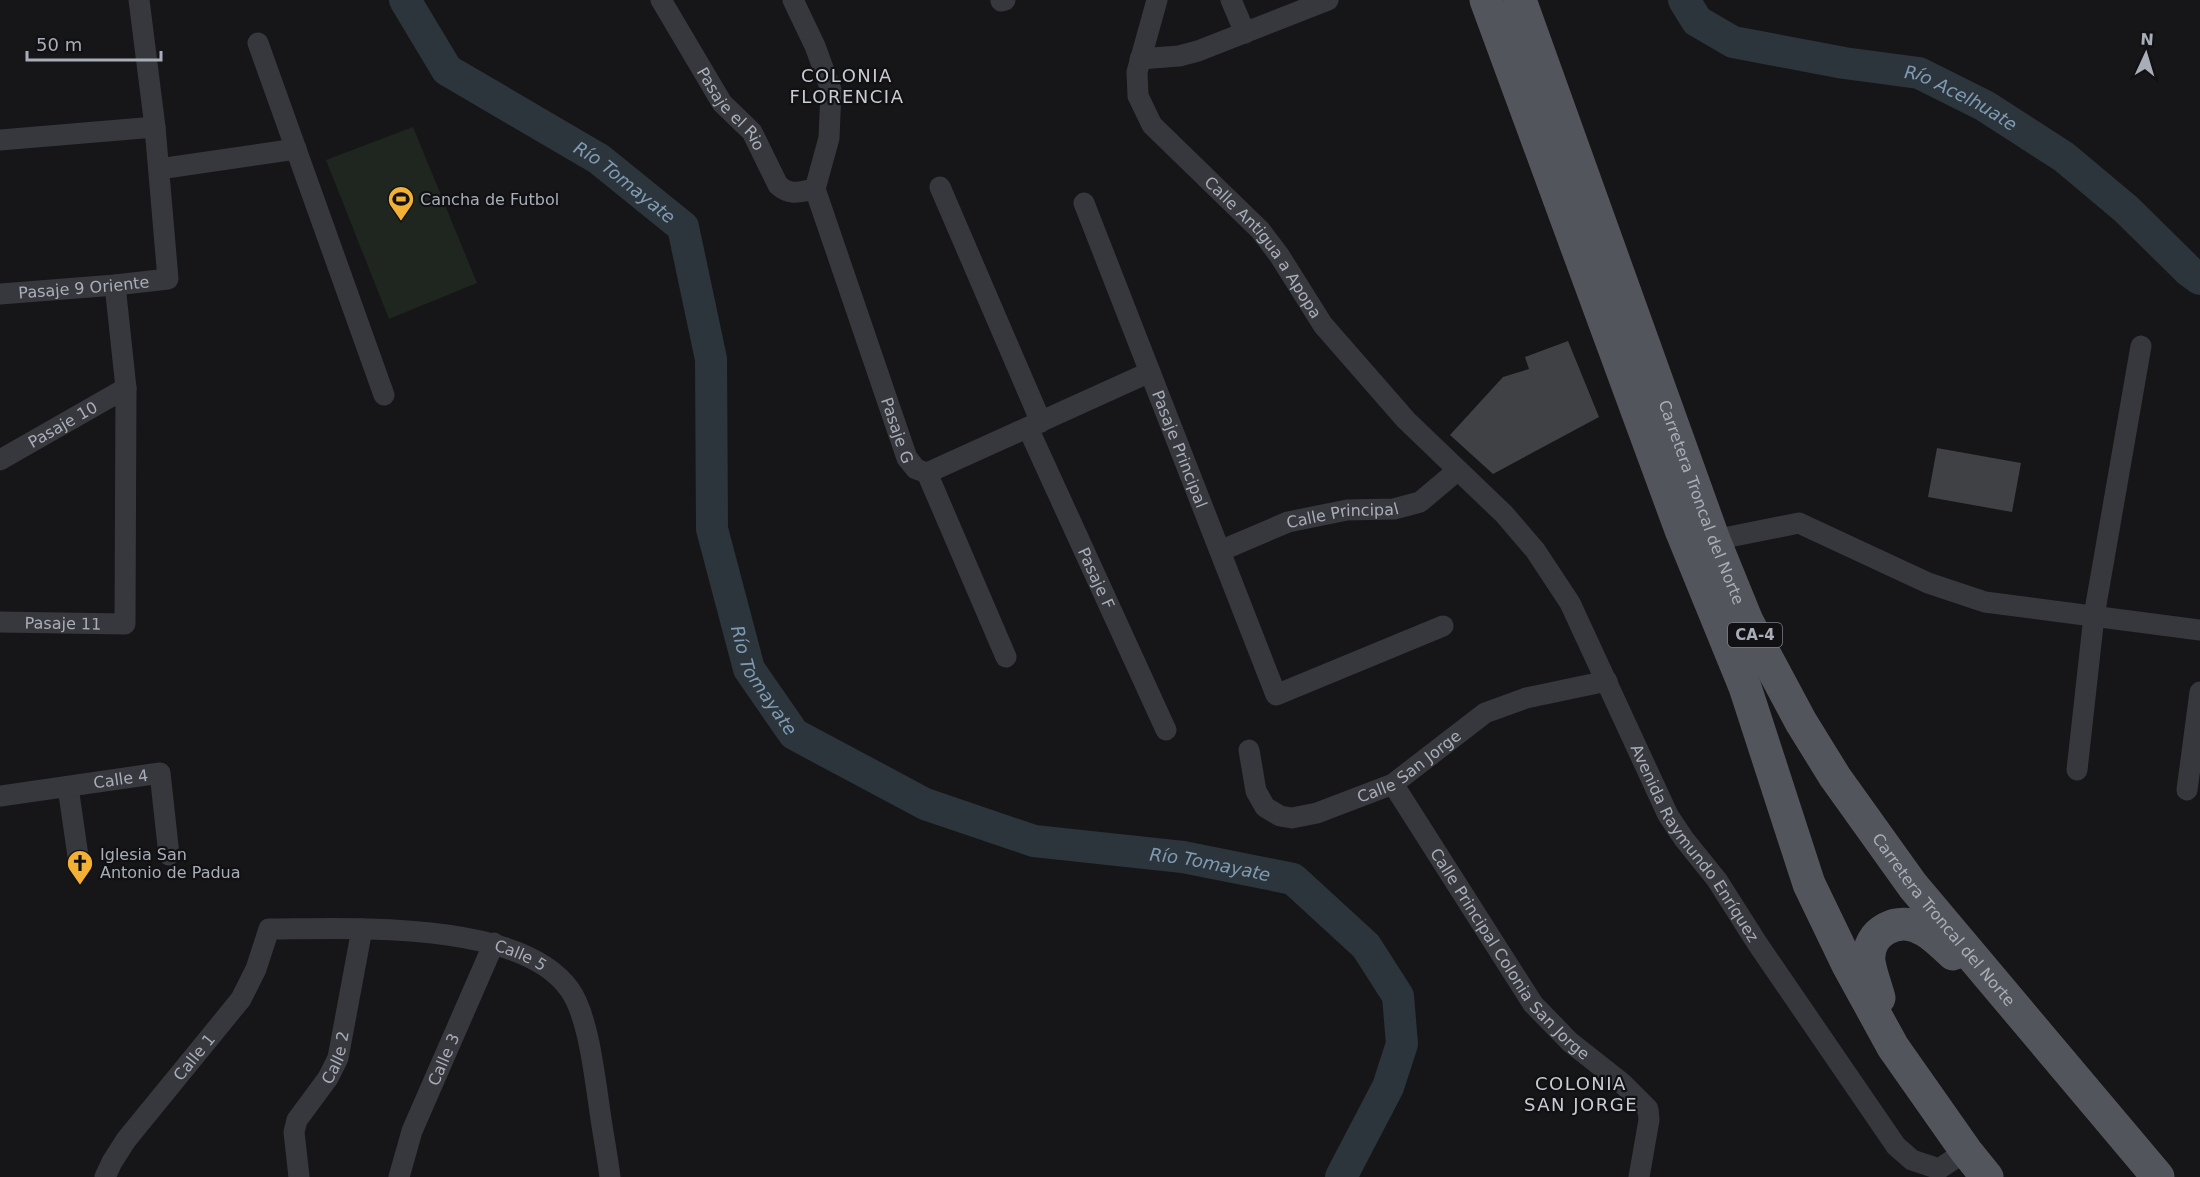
<svg xmlns="http://www.w3.org/2000/svg" width="2200" height="1177" font-family="'DejaVu Sans',sans-serif">
  <style>
    .green { fill: #1e261f }
    .lines { fill: none; stroke-linecap: round; stroke-linejoin: round }
    .river { stroke: #2c353c; stroke-width: 32 }
    .building { fill: #404145 }
    .minor { stroke: #37383d; stroke-width: 21 }
    .primary { stroke: #53555c; stroke-width: 33 }
    .labels { text-anchor: middle; dominant-baseline: central; stroke-width: 4.5; stroke-linejoin: round; paint-order: stroke }
    .shield { fill: #111113; stroke: #7b7e86; stroke-width: 1.5 }
    .shield-label { font-size: 15px; font-weight: bold; fill: #a8adb8 }
    .street-label { font-size: 16px; fill: #a8adb8; stroke: #111113 }
    .poi-label { font-size: 16px; fill: #a8adb8; stroke: #111113; text-anchor: start }
    .neighbourhood-label { font-size: 18px; letter-spacing: 1.5px; fill: #c9ccd4; stroke: #111113 }
    .water-label { font-size: 18px; font-style: italic; fill: #7f9bb3; stroke: #111113 }
  </style>
  <rect width="100%" height="100%" fill="#161618"/>
  <path class="green" d="M413,127l64,156 -88,36 -63,-159z"/>
  <g class="lines">
    <g class="river">
      <path id="s1" d="M405,0l42,70 152,89 84,68 28,132 1,170 37,140 45,65 131,70 109,37 149,16 110,22 73,67 32,50 4,48 -14,43 -47,90"/>
      <path id="s2" d="M1684,0l13,21 36,21 111,21 75,10 66,33 79,51 62,52 63,62 11,8"/>
    </g>
  </g>
  <path class="building" d="M1568,341l31,76 -106,57 -43,-39 53,-58 26,-8 -4,-12z
    M1937,448l84,15 -9,49 -84,-15z"/>
  <g class="lines">
    <g class="minor">
      <path id="s3" d="M661,0l61,103 30,29 26,53c12,11 22,7 37,4"/>
      <path d="M793,0l22,46 16,44 -2,48 -14,51"/>
      <path id="s4" d="M1157,0l-20,72 1,24 14,29 108,105 19,25 44,70 83,95 98,94 31,36 35,53 98,212 16,24 33,41 40,63 139,203 16,14 27,9 27,-18"/>
      <path d="M1231,0l14,33"/>
      <path d="M1001,1l4,-1"/>
      <path d="M258,43l126,352"/>
      <path d="M1140,59l39,-3 19,-5 130,-51"/>
      <path d="M0,140l155,-13"/>
      <path d="M159,169l137,-20"/>
      <path d="M940,187l101,235"/>
      <path id="s5" d="M815,189l92,269 9,11 11,4 79,184"/>
      <path id="s6" d="M1084,203l192,492 167,-69"/>
      <path id="s7" d="M0,294l115,-9 53,-6 -13,-152 -16,-127"/>
      <path id="s8" d="M1028,428l138,302"/>
      <path id="s9" d="M0,460l126,-72"/>
      <path d="M927,473l223,-101"/>
      <path d="M1714,540l85,-17 129,60 57,19 215,28"/>
      <path id="s10" d="M1220,551l68,-29 59,-12 47,-1 26,-7 38,-32"/>
      <path id="s11" d="M0,622l125,2 1,-236 -11,-103"/>
      <path id="s12" d="M1249,750l7,41 9,16 15,9 12,2 25,-5 76,-29 92,-71 41,-15 81,-17"/>
      <path d="M2077,770l17,-154 47,-270"/>
      <path id="s13" d="M1393,784l140,220 37,38 52,41 26,26 1,11 -10,57"/>
      <path d="M68,787l11,76"/>
      <path d="M2187,790l13,-98"/>
      <path id="s14" d="M0,796l160,-23 9,82"/>
      <path id="s15" d="M105,1177l7,-15 14,-22 115,-141 15,-30 13,-40c78,0 252,-10 301,61 18,26 24,82 29,115 3,24 8,48 11,72"/>
      <path id="s16" d="M299,1177l-5,-45 3,-12 31,-42 10,-20 24,-129"/>
      <path id="s17" d="M399,1177l13,-46 82,-188"/>
    </g>
    <g class="primary">
      <path d="M1486,0l195,530 64,157 64,197 39,81 45,82 73,104 21,26"/>
      <path id="s18" d="M1520,0l194,540 33,81 54,101 34,55 78,109 245,291"/>
      <path d="M1879,998c-3,-11 -8,-24 -10,-36 -3,-31 30,-47 55,-32 11,6 20,16 29,24"/>
    </g>
  </g>
  <defs>
    <g id="stadium-pin" transform="scale(1.35)"><path d="M0 17L-7.5 6A9.5 9.5 0 1 1 7.5 6Z" fill="#f2b134" stroke="#111113"/><path d="M0-5a6.5 5 0 1 0 0 10a6.5 5 0 1 0 0-10ZM-3.5-1.8h7v3.6h-7Z" fill="#111"/></g>
    <g id="church-pin" transform="scale(1.35)"><path d="M0 17L-7.5 6A9.5 9.5 0 1 1 7.5 6Z" fill="#f2b134" stroke="#111113"/><path d="M-1.2-6h2.4v3.5h3.3v2.4h-3.3V6h-2.4V-.1h-3.3v-2.4h3.3Z" fill="#111"/></g>
  </defs>
  <g fill-rule="evenodd">
    <use href="#stadium-pin" x="401" y="199"/>
    <use href="#church-pin" x="80" y="863"/>
  </g>
  <g class="labels">
    <rect class="shield" x="1728" y="623" width="54" height="24" rx="4.5"/>
    <g class="shield-label">
      <text x="1755" y="635">CA-4</text>
    </g>
    <g class="street-label">
      <text stroke="none"><textPath href="#s3" startOffset="130">Pasaje el Rio</textPath></text>
      <text stroke="none"><textPath href="#s4" startOffset="297">Calle Antigua a Apopa</textPath></text>
      <text stroke="none"><textPath href="#s7" startOffset="84">Pasaje 9 Oriente</textPath></text>
      <text stroke="none"><textPath href="#s9" startOffset="72">Pasaje 10</textPath></text>
      <text stroke="none"><textPath href="#s5" startOffset="255">Pasaje G</textPath></text>
      <text stroke="none"><textPath href="#s6" startOffset="264">Pasaje Principal</textPath></text>
      <text stroke="none"><textPath href="#s18" startOffset="534">Carretera Troncal del Norte</textPath></text>
      <text stroke="none"><textPath href="#s10" startOffset="129">Calle Principal</textPath></text>
      <text stroke="none"><textPath href="#s8" startOffset="165">Pasaje F</textPath></text>
      <text stroke="none"><textPath href="#s11" startOffset="63">Pasaje 11</textPath></text>
      <text stroke="none"><textPath href="#s12" startOffset="219">Calle San Jorge</textPath></text>
      <text stroke="none"><textPath href="#s14" startOffset="122">Calle 4</textPath></text>
      <text stroke="none"><textPath href="#s4" startOffset="1040">Avenida Raymundo Enríquez</textPath></text>
      <text stroke="none"><textPath href="#s18" startOffset="1020">Carretera Troncal del Norte</textPath></text>
      <text stroke="none"><textPath href="#s13" startOffset="207">Calle Principal Colonia San Jorge</textPath></text>
      <text stroke="none"><textPath href="#s15" startOffset="555">Calle 5</textPath></text>
      <text stroke="none"><textPath href="#s16" startOffset="132">Calle 2</textPath></text>
      <text stroke="none"><textPath href="#s15" startOffset="150">Calle 1</textPath></text>
      <text stroke="none"><textPath href="#s17" startOffset="126">Calle 3</textPath></text>
    </g>
    <g class="poi-label">
      <text x="420" y="199">Cancha de Futbol</text>
      <text x="100" y="854">Iglesia San<tspan x="100" dy="18">Antonio de Padua</tspan></text>
    </g>
    <g class="neighbourhood-label">
      <text x="847" y="75">COLONIA<tspan x="847" dy="21">FLORENCIA</tspan></text>
      <text x="1581" y="1083">COLONIA<tspan x="1581" dy="21">SAN JORGE</tspan></text>
    </g>
    <g class="water-label">
      <text stroke="none"><textPath href="#s2" startOffset="303">Río Acelhuate</textPath></text>
      <text stroke="none"><textPath href="#s1" startOffset="292">Río Tomayate</textPath></text>
      <text stroke="none"><textPath href="#s1" startOffset="832">Río Tomayate</textPath></text>
      <text stroke="none"><textPath href="#s1" startOffset="1336">Río Tomayate</textPath></text>
    </g>
  </g>
  <g transform="translate(2146 54) rotate(4)" stroke="#111113" stroke-width="4.5" paint-order="stroke">
  <path d="M0-4.5L10 22L0 15L-10 22Z" fill="#a8adb8"/>
  <text y="-9" font-size="16" font-weight="bold" text-anchor="middle" fill="#a8adb8">N</text>
  </g>
  <path d="M27 51v9h134v-9" fill="none" stroke="#a8adb8" stroke-width="3"/>
  <text x="36" y="51" font-size="18" fill="#a8adb8" stroke="#111113" stroke-width="4.5" paint-order="stroke">50 m</text>
</svg>
